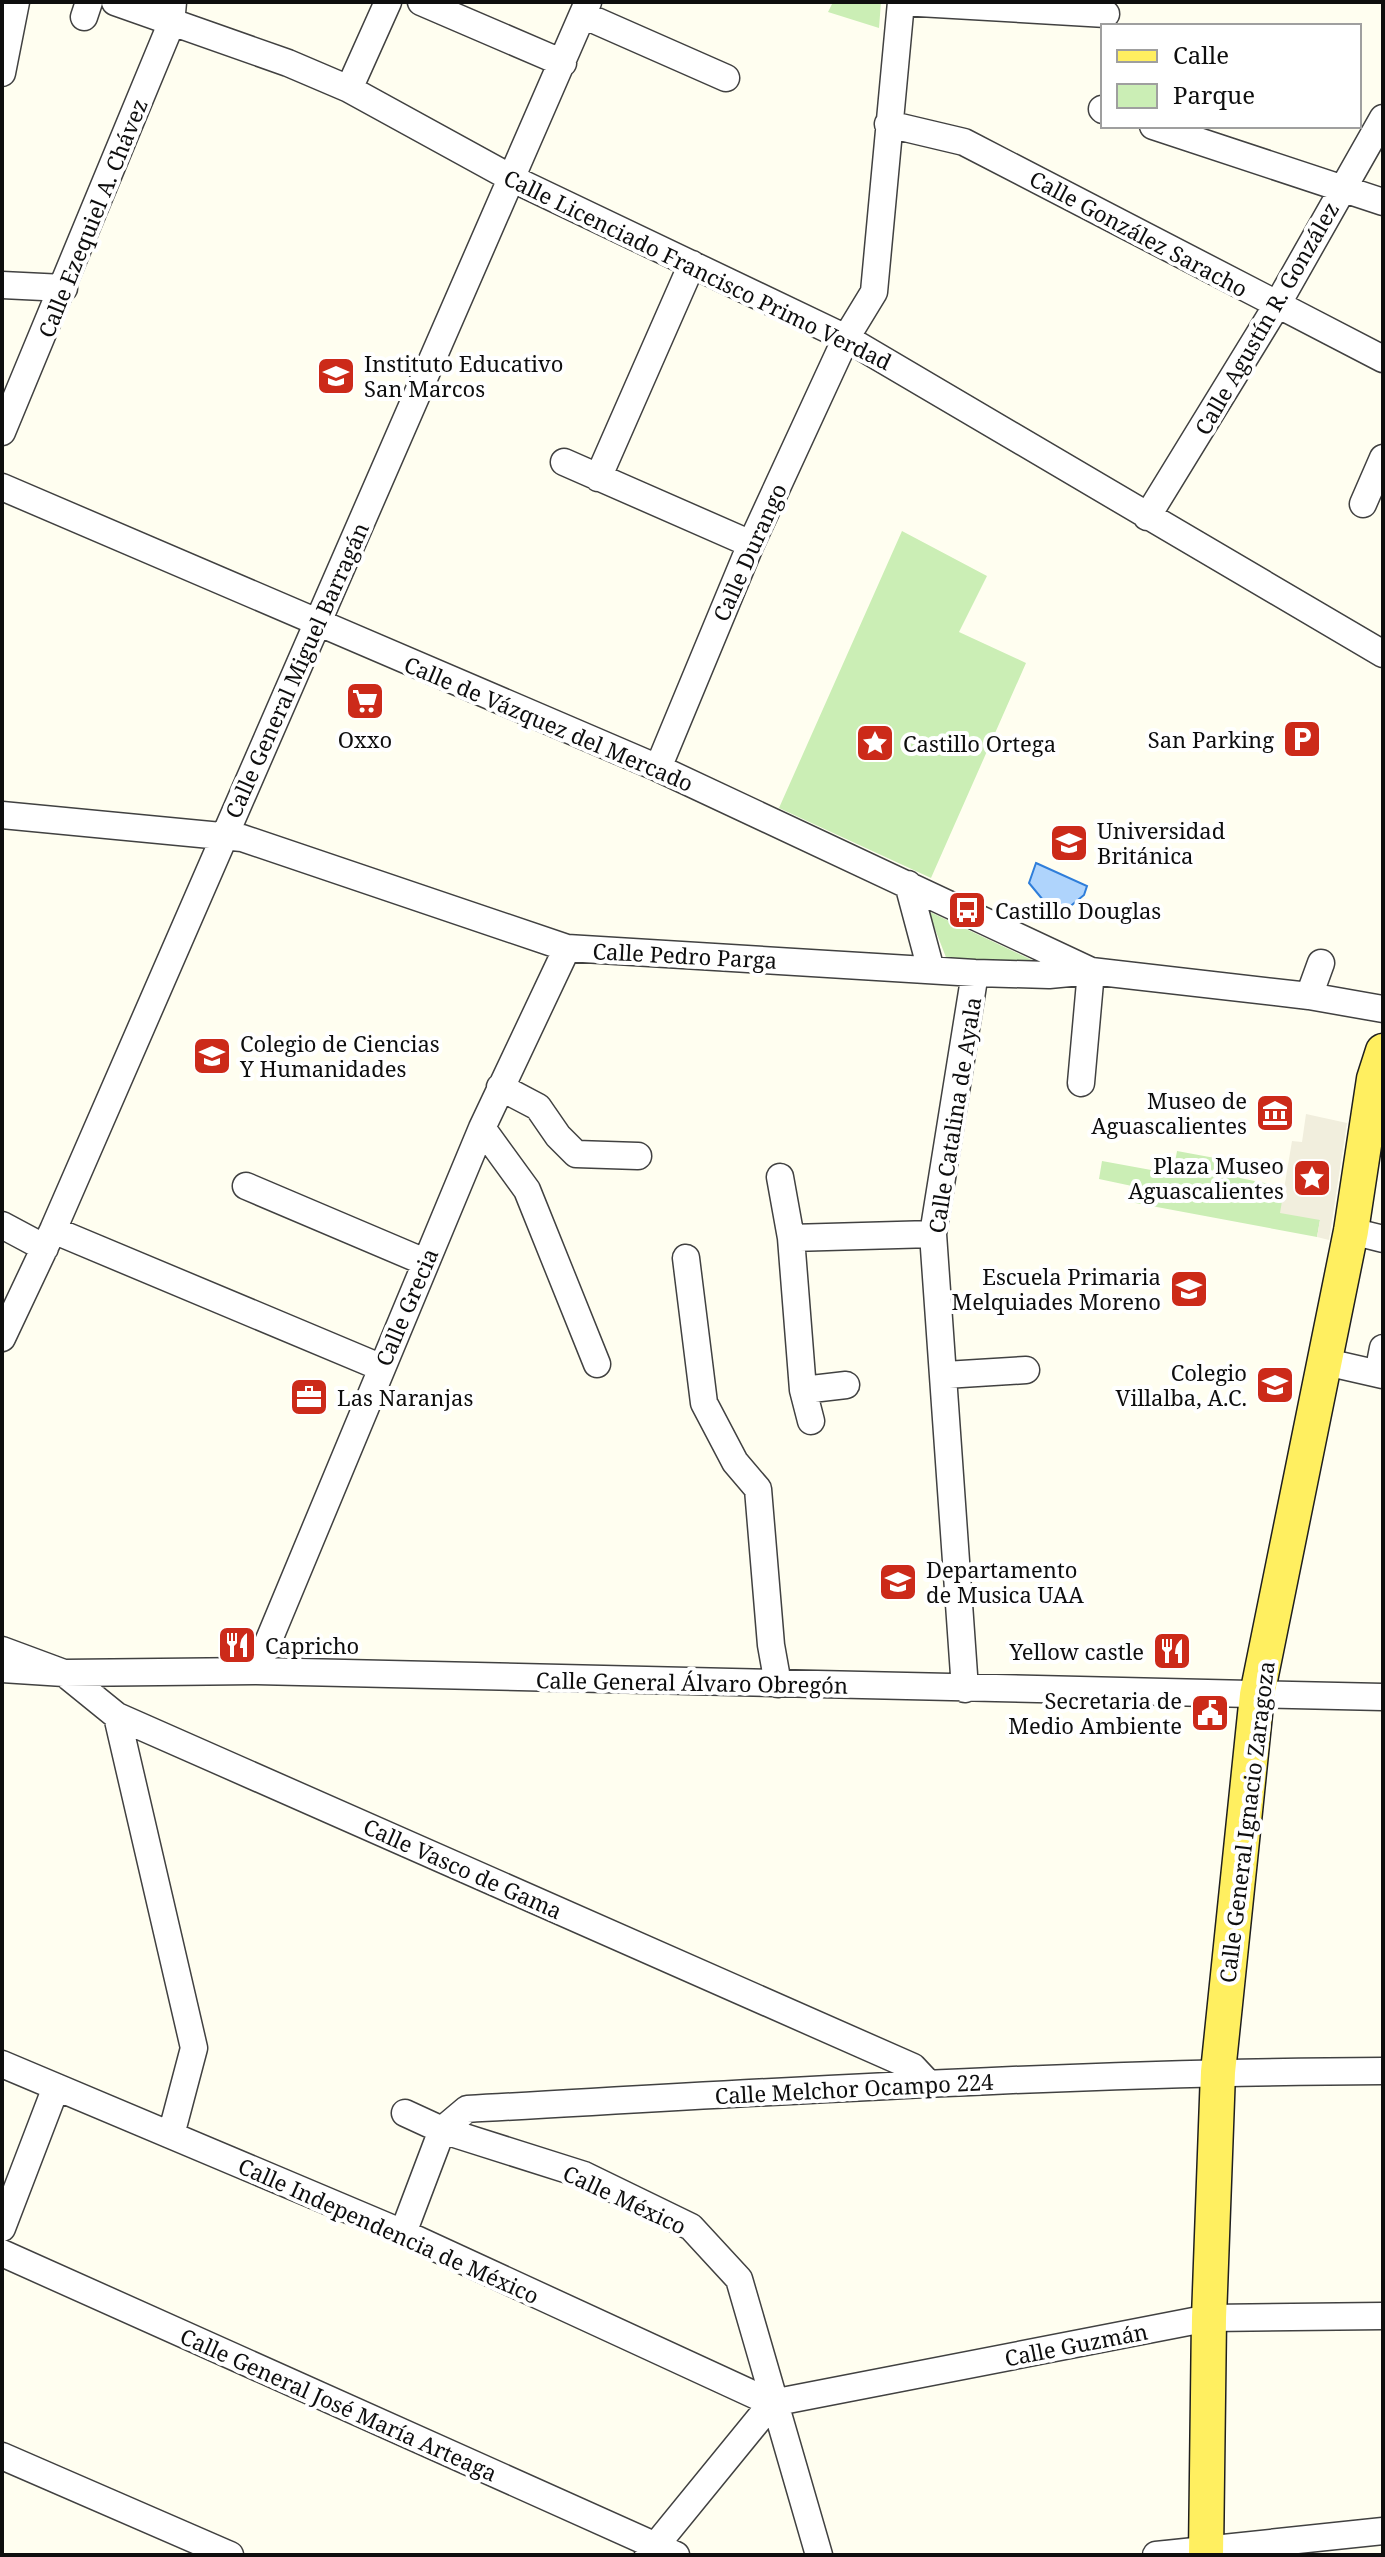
<svg xmlns="http://www.w3.org/2000/svg" width="1385" height="2557" font-family="'Noto Serif',serif">
  <style>
    .green { fill: #cbeeb5 }
    .plaza { fill: #f1eedd }
    .water { fill: #afd4fc; stroke: #2f7eda; stroke-width: 2 }
    .lines { fill: none; stroke-linecap: round; stroke-linejoin: round }
    .minor-casing { stroke: #414141; stroke-width: 29 }
    .major-casing { stroke: #1f1f1f; stroke-width: 37 }
    .minor { stroke: #fff; stroke-width: 26 }
    .major { stroke: #ffef60; stroke-width: 34 }
    .labels { text-anchor: middle; dominant-baseline: central; stroke-width: 8; stroke-linejoin: round; paint-order: stroke }
    .street-label { font-size: 22px; fill: #0e0e0e; stroke: #fff }
    .poi-label { font-size: 22px; fill: #0e0e0e; stroke: #fff; text-anchor: start }
  </style>
  <rect width="100%" height="100%" fill="#fffef0"/>
  <path class="green" d="M833,2h48l-2,26 -51,-16z
    M902,531l85,45 -28,56 67,31 -95,215 -152,-70z
    M928,911l123,58 -104,-9z
    M1177,1151l65,12 -2,15 45,9 35,33 -3,17 -187,-35 2,-16 -33,-7 3,-18 71,13z"/>
  <path class="plaza" d="M1306,1114l41,9 -18,117 -12,-3 3,-17 -40,-7 12,-72 10,1z"/>
  <path class="water" d="M1036,863l51,23 -3,9 -17,14 -19,-3 -19,-23z"/>
  <g class="lines">
    <g class="minor-casing">
      <path id="minor" d="M115,2l173,61 61,26 164,90 333,159 537,316
        M421,2l142,61
        M901,2l205,12
        M583,15l143,63
        M84,17l5,-15
        M2,73l14,-71
        M349,89l39,-87
        M1102,109l1,1
        M888,124l76,18 419,217
        M1153,126l230,76
        M2,285l62,3
        M2,432l169,-408 2,-22
        M564,462l187,82
        M598,478l94,-214
        M2,487l656,281 433,203
        M1363,504l20,-46
        M1147,517l130,-212 106,-187
        M658,768l93,-224 95,-206 28,-46 27,-290
        M2,815l240,23 325,110 408,25 74,2 42,-4 218,25 74,13
        M908,884l23,86
        M1309,996l12,-33
        M1081,1083l10,-112
        M500,1087l38,20 20,29 18,18 62,2
        M482,1128l45,62 70,174
        M780,1177l11,61 12,152
        M246,1186l179,76
        M2,1225l43,23
        M53,1230l327,137
        M1351,1231l32,8
        M791,1238l142,-4
        M686,1258l18,145 31,59 23,27 13,156 7,39
        M2,1338l51,-108 535,-1228
        M1326,1362l57,13
        M1378,1374l5,-26
        M945,1375l81,-5
        M811,1421l-8,-31 43,-5
        M2,1650l62,23 53,43 796,351 14,15
        M2,1669l62,4 192,-2 1127,26
        M256,1671l226,-543 85,-180
        M965,1689l-32,-455 42,-261
        M117,1716l77,332 -23,87
        M2,2064l401,169 369,170
        M405,2113l37,17 142,45 107,52 48,52 80,276
        M2,2228l54,-141
        M403,2233l39,-103 25,-21c305,-17 610,-37 916,-38
        M2,2253l674,302
        M772,2403l437,-85 174,-2
        M2,2456l228,99
        M648,2555l124,-152
        M1156,2555l227,-24"/>
    </g>
    <g class="major-casing">
      <path id="major" d="M1206,2555l3,-237 9,-246 39,-377 94,-464 23,-152 9,-28"/>
    </g>
    <use href="#minor" class="minor"/>
    <use href="#major" class="major"/>
  </g>
  <defs>
    <g id="university-square" transform="scale(2)"><rect x="-9" y="-9" width="18" height="18" rx="4" fill="#cc2a19" stroke="#fff"/><path d="M0-5L7-2L0 1L-7-2ZM-4 1L0 2.5L4 1V4Q0 6-4 4Z" fill="#fff"/></g>
    <g id="supermarket-square" transform="scale(2)"><rect x="-9" y="-9" width="18" height="18" rx="4" fill="#cc2a19" stroke="#fff"/><path d="M-6-5.5h2.5l.6 2H6L4.5 2H-2.5L-4.4-4H-6ZM-1.5 3.2a1.3 1.3 0 1 0 .1 0ZM3 3.2a1.3 1.3 0 1 0 .1 0Z" fill="#fff"/></g>
    <g id="parking-square" transform="scale(2)"><rect x="-9" y="-9" width="18" height="18" rx="4" fill="#cc2a19" stroke="#fff"/><path d="M-3.5-5.5H1a3.5 3.5 0 0 1 0 7H-1V5.5H-3.5ZM-1-3.4V-.6H.8a1.4 1.4 0 0 0 0-2.8Z" fill="#fff"/></g>
    <g id="sight-square" transform="scale(2)"><rect x="-9" y="-9" width="18" height="18" rx="4" fill="#cc2a19" stroke="#fff"/><path d="M0-6L1.8-2.2L6-1.7L2.9 1.2L3.7 5.4L0 3.3L-3.7 5.4L-2.9 1.2L-6-1.7L-1.8-2.2Z" fill="#fff"/></g>
    <g id="bus-square" transform="scale(2)"><rect x="-9" y="-9" width="18" height="18" rx="4" fill="#cc2a19" stroke="#fff"/><path d="M-5-6H5V4H4V6H2V4H-2V6H-4V4H-5ZM-3.5-4V0h7V-4ZM-3.5 1.2v1.5H-2V1.2ZM2 1.2v1.5H3.5V1.2Z" fill="#fff"/></g>
    <g id="museum-square" transform="scale(2)"><rect x="-9" y="-9" width="18" height="18" rx="4" fill="#cc2a19" stroke="#fff"/><path d="M0-6L6-3V-2H-6V-3ZM-5-1h2V3h-2ZM-1-1h2V3h-2ZM3-1h2V3H3ZM-6 4H6V6H-6Z" fill="#fff"/></g>
    <g id="school-square" transform="scale(2)"><rect x="-9" y="-9" width="18" height="18" rx="4" fill="#cc2a19" stroke="#fff"/><path d="M0-5L7-2L0 1L-7-2ZM-4 1L0 2.5L4 1V4Q0 6-4 4Z" fill="#fff"/></g>
    <g id="office-square" transform="scale(2)"><rect x="-9" y="-9" width="18" height="18" rx="4" fill="#cc2a19" stroke="#fff"/><path d="M-6-3h4V-5.5h4V-3h4V5H-6ZM-1-4.5V-3h2v-1.5ZM-6 0V1H6V0Z" fill="#fff"/></g>
    <g id="restaurant-square" transform="scale(2)"><rect x="-9" y="-9" width="18" height="18" rx="4" fill="#cc2a19" stroke="#fff"/><path d="M-5-6h1v4h1v-4h1v4h1v-4h1v5L-1.5 .5V6h-2V.5L-5-1ZM5-6V6H3V1.5H1.5Q1.5-4 5-6Z" fill="#fff"/></g>
    <g id="civic-square" transform="scale(2)"><rect x="-9" y="-9" width="18" height="18" rx="4" fill="#cc2a19" stroke="#fff"/><path d="M-.6-6.5H3V-4.5H.6V-3L4-1V1h2V6H-6V1h2V-1L-.6-3ZM-1.2 2.5V6h2.4V2.5Z" fill="#fff"/></g>
  </defs>
  <g fill-rule="evenodd">
    <use href="#university-square" x="336" y="376"/>
    <use href="#supermarket-square" x="365" y="701"/>
    <use href="#parking-square" x="1302" y="739"/>
    <use href="#sight-square" x="875" y="743"/>
    <use href="#university-square" x="1069" y="843"/>
    <use href="#bus-square" x="967" y="910"/>
    <use href="#university-square" x="212" y="1056"/>
    <use href="#museum-square" x="1275" y="1113"/>
    <use href="#sight-square" x="1312" y="1178"/>
    <use href="#school-square" x="1189" y="1289"/>
    <use href="#school-square" x="1275" y="1385"/>
    <use href="#office-square" x="309" y="1397"/>
    <use href="#university-square" x="898" y="1582"/>
    <use href="#restaurant-square" x="237" y="1645"/>
    <use href="#restaurant-square" x="1172" y="1651"/>
    <use href="#civic-square" x="1210" y="1713"/>
  </g>
  <g class="labels">
    <g class="street-label">
      <text transform="translate(92 218) rotate(-68)">Calle Ezequiel A. Chávez</text>
      <text transform="translate(1139 233) rotate(28)">Calle González Saracho</text>
      <text transform="translate(698 269) rotate(26)">Calle Licenciado Francisco Primo Verdad</text>
      <text transform="translate(1266 318) rotate(-60)">Calle Agustín R. González</text>
      <text transform="translate(749 552) rotate(-66)">Calle Durango</text>
      <text transform="translate(296 670) rotate(-66)">Calle General Miguel Barragán</text>
      <text transform="translate(549 723) rotate(23)">Calle de Vázquez del Mercado</text>
      <text transform="translate(685 955) rotate(3)">Calle Pedro Parga</text>
      <text transform="translate(954 1115) rotate(-81)">Calle Catalina de Ayala</text>
      <text transform="translate(406 1307) rotate(-67)">Calle Grecia</text>
      <text transform="translate(692 1682) rotate(1)">Calle General Álvaro Obregón</text>
      <text transform="translate(1246 1822) rotate(-83)">Calle General Ignacio Zaragoza</text>
      <text transform="translate(463 1868) rotate(24)">Calle Vasco de Gama</text>
      <text transform="translate(854 2088) rotate(-3)">Calle Melchor Ocampo 224</text>
      <text transform="translate(625 2199) rotate(25)">Calle México</text>
      <text transform="translate(389 2230) rotate(24)">Calle Independencia de México</text>
      <text transform="translate(1076 2344) rotate(-11)">Calle Guzmán</text>
      <text transform="translate(339 2404) rotate(24)">Calle General José María Arteaga</text>
    </g>
    <g class="poi-label">
      <text x="364" y="363">Instituto Educativo<tspan x="364" dy="25">San Marcos</tspan></text>
      <text x="365" y="739" text-anchor="middle">Oxxo</text>
      <text x="1274" y="739" text-anchor="end">San Parking</text>
      <text x="903" y="743">Castillo Ortega</text>
      <text x="1097" y="830">Universidad<tspan x="1097" dy="25">Británica</tspan></text>
      <text x="995" y="910">Castillo Douglas</text>
      <text x="240" y="1043">Colegio de Ciencias<tspan x="240" dy="25">Y Humanidades</tspan></text>
      <text x="1247" y="1100" text-anchor="end">Museo de<tspan x="1247" dy="25">Aguascalientes</tspan></text>
      <text x="1284" y="1165" text-anchor="end">Plaza Museo<tspan x="1284" dy="25">Aguascalientes</tspan></text>
      <text x="1161" y="1276" text-anchor="end">Escuela Primaria<tspan x="1161" dy="25">Melquiades Moreno</tspan></text>
      <text x="1247" y="1372" text-anchor="end">Colegio<tspan x="1247" dy="25">Villalba, A.C.</tspan></text>
      <text x="337" y="1397">Las Naranjas</text>
      <text x="926" y="1569">Departamento<tspan x="926" dy="25">de Musica UAA</tspan></text>
      <text x="265" y="1645">Capricho</text>
      <text x="1144" y="1651" text-anchor="end">Yellow castle</text>
      <text x="1182" y="1700" text-anchor="end">Secretaria de<tspan x="1182" dy="25">Medio Ambiente</tspan></text>
    </g>
  </g>
  <rect width="1385" height="2557" fill="none" stroke="#0e0e0e" stroke-width="8"/>
  <rect x="1101" y="24" width="260" height="104" fill="#ffffff" stroke="#9f9f9f" stroke-width="2"/>
  <rect x="1117" y="50" width="40" height="12" fill="#ffef60" stroke="#9f9f9f" stroke-width="2"/>
  <text x="1173" y="64" font-size="24" fill="#0e0e0e">Calle</text>
  <rect x="1117" y="84" width="40" height="24" fill="#cbeeb5" stroke="#9f9f9f" stroke-width="2"/>
  <text x="1173" y="104" font-size="24" fill="#0e0e0e">Parque</text>
</svg>
